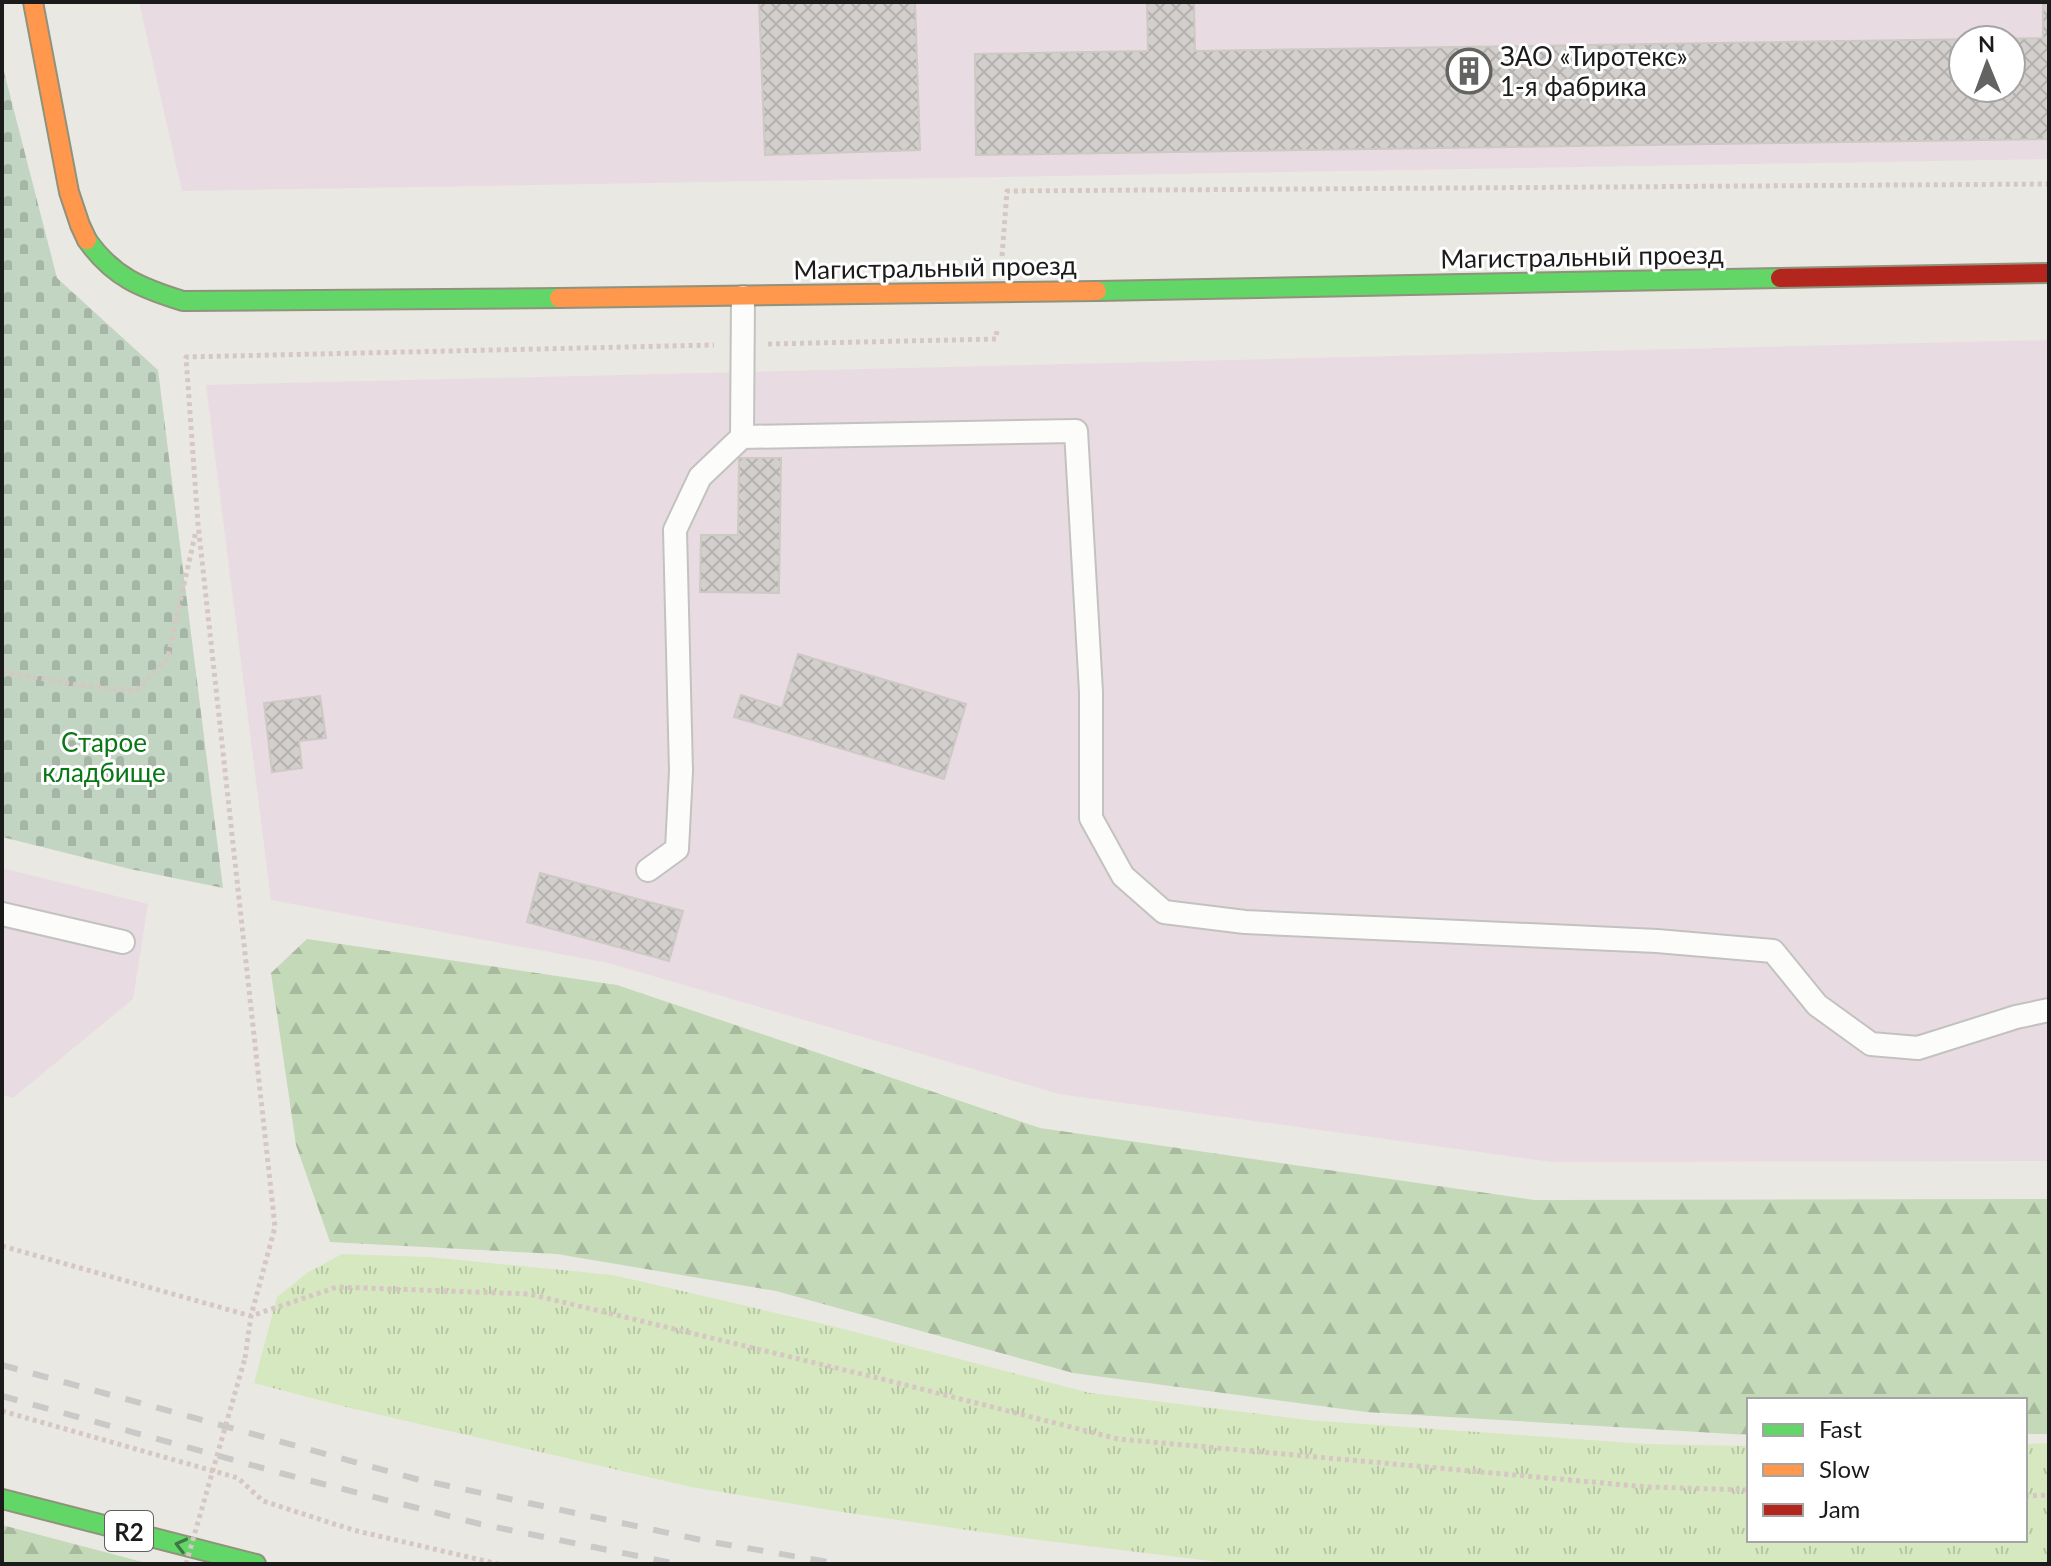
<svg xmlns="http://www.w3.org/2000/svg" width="2051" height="1566" font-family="Lato,sans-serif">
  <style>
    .industrial { fill: #e8dce2; fill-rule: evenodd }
    .grass { fill: url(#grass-tufts) }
    .forest { fill: url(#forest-firs) }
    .cemetery { fill: url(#cemetery-stones) }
    .building { fill: url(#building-cross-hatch); stroke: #cdc9c4; stroke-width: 2; fill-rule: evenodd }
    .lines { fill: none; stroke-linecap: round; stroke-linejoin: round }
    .lane-casing { stroke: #c2c2bf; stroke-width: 26 }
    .fast-casing { stroke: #90927c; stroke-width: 22 }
    .slow-casing { stroke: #90927c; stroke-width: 22 }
    .jam-casing { stroke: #90927c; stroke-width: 22 }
    .path { stroke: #d6c7c3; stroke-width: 5; stroke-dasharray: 4 4; stroke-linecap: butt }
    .lane { stroke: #fcfcfb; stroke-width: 22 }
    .fast { stroke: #63d668; stroke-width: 18 }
    .slow { stroke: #ff974d; stroke-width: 18 }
    .jam { stroke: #b3261e; stroke-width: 18 }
    .rail { stroke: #c9c9c8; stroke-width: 6; stroke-dasharray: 16 16; stroke-linecap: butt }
    .path-bridge { stroke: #d6c7c3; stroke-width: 5; stroke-dasharray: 4 4; stroke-linecap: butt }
    .oneway { stroke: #3f7842 }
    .labels { text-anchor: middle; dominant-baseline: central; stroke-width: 6; stroke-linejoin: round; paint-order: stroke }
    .shield { fill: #fff; stroke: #5f5f5f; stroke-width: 2 }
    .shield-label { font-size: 24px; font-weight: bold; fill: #1b1b1b }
    .poi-label { font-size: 26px; fill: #1b1b1b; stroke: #fff; text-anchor: start }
    .street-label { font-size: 26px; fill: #1b1b1b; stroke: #fff }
    .park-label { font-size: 26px; fill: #0a7716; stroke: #fff }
  </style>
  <defs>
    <pattern id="grass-tufts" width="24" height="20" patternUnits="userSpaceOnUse" patternTransform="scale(2)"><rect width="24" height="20" fill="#d5e8c0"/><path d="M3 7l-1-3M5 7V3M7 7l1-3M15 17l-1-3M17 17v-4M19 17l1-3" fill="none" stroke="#b6c6a4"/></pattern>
    <pattern id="forest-firs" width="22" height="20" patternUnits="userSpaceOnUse" patternTransform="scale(2)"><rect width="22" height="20" fill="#c3d9b8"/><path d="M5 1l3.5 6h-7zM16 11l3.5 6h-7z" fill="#a7ba9e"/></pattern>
    <pattern id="cemetery-stones" width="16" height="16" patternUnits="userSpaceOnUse" patternTransform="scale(2)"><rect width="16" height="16" fill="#c2d5c2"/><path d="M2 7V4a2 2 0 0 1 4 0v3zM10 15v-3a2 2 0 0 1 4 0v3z" fill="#a6b6a6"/></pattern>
    <pattern id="building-cross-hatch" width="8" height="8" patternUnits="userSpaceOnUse" patternTransform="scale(2)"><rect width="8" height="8" fill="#d2cfcc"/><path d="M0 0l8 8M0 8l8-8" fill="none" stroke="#b4b1af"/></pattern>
  </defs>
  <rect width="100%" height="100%" fill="#eae8e3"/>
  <path class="industrial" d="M139,2h1910v157l-1867,32zM1963,40h48v48h-48z
    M2049,340v821l-497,1 -493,-68 -451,-131 -337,-63 -65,-515z
    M2,868l146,36 -15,95 -120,99 -11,-3z"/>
  <path class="grass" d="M342,1254l87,3 184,18 215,50 262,68 218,27 338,24 103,2v94h276v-96l24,-1v121h-814l-204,-25 -189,-27 -151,-25 -349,-81 -88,-23 23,-86 30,-24z"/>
  <path class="forest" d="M307,939l310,46 423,143 494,72 515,-1v235h-24v-34h-276v35l-383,-23 -293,-39 -297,-82 -219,-37 -227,-12 -34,-97 -25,-172z
    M2,1525l148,39h-148z"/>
  <path class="cemetery" d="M2,64l55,214 101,92 65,518 -93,-19 -128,-32z"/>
  <path class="building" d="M759,2h156l5,148 -155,5z
    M1147,2h47l1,49 848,-13v-36h6v137l-1073,16 -1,-101 173,-3zM1963,40h48v48h-48z
    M739,458h42l-2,135 -79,-1 1,-57h37z
    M798,654l168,50 -22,75 -210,-62 7,-22 41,13z
    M320,696l6,42 -27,3 3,27 -30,4 -8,-69z
    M540,873l143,38 -14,50 -142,-39z"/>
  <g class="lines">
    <g class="lane-casing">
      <path id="lane" d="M742,437l1,-140
        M648,870l29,-21 4,-78 -6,-241 25,-53 42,-40 334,-6 15,261v126l32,58 41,36 81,10 412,19 116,10 44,54 54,39 47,4 98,-31 33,-7
        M2,914l121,28"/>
    </g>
    <g class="fast-casing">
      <path id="fast" d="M87,240c26,37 54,48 96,61l376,-3
        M1097,291l683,-13
        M2,1499l254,65"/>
    </g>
    <g class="slow-casing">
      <path id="slow" d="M33,2l36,190 11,33 7,15
        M559,298l538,-7"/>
    </g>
    <g class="jam-casing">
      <path id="jam" d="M1780,278l269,-5"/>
    </g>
    <path class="path" d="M1002,256l5,-65 1042,-7
      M768,344l228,-5 1,-9
      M2,672l77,13 56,6 32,-31 29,-129
      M2,1246l249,70 86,-29 192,7 353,85 236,60 529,48 102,3
      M245,1358l6,-42 24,-89 -77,-703 -12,-167 528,-12
      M2,1411l236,67 25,23 90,29 145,34
      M2025,1496l24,-1"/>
    <use href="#lane" class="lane"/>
    <use href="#fast" class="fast"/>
    <use href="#slow" class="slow"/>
    <use href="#jam" class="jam"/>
    <path class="rail" d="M2,1365l414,114 290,62 133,23
      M2,1396l282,78 196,50 197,40"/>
    <path class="path-bridge" d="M186,1564l59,-206"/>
  </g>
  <defs><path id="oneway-chevron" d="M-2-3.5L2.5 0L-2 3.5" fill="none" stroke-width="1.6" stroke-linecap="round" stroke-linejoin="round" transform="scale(2)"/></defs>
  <use class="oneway" href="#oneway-chevron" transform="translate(181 1545) rotate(-166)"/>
  <defs>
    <g id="building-ring" transform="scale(2.3)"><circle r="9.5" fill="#fff" stroke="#636361" stroke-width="1.5"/><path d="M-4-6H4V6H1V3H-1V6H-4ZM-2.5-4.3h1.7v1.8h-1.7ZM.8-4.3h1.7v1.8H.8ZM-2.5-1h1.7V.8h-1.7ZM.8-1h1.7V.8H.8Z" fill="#636361"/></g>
  </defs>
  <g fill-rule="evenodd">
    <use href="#building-ring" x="1469" y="71"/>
  </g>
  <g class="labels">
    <rect class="shield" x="105" y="1511" width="48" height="40" rx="6"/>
    <g class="shield-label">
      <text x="129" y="1531">R2</text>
    </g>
    <g class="poi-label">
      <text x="1500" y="56">ЗАО «Тиротекс»<tspan x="1500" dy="30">1-я фабрика</tspan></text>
    </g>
    <g class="street-label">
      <text transform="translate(1582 256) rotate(-1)">Магистральный проезд</text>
      <text transform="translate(935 267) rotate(-1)">Магистральный проезд</text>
    </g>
    <g class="park-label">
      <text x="104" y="742">Старое<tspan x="104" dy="30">кладбище</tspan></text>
    </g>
  </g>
  <rect width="2051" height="1566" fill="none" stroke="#1b1b1b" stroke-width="8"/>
  <rect x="1747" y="1398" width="280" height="144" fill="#ffffff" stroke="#a4a4a4" stroke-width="2"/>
  <rect x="1763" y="1424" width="40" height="12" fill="#63d668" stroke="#a4a4a4" stroke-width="2"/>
  <text x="1819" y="1438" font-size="24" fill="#1b1b1b">Fast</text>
  <rect x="1763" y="1464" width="40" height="12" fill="#ff974d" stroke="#a4a4a4" stroke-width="2"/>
  <text x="1819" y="1478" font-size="24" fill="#1b1b1b">Slow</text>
  <rect x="1763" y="1504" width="40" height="12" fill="#b3261e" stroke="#a4a4a4" stroke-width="2"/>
  <text x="1819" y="1518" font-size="24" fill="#1b1b1b">Jam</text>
  <g transform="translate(1987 64) rotate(359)"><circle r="38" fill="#ffffff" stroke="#a4a4a4" stroke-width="2"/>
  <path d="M0-6L14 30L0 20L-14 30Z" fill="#636361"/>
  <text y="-12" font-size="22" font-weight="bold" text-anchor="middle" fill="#1b1b1b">N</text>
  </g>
</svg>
